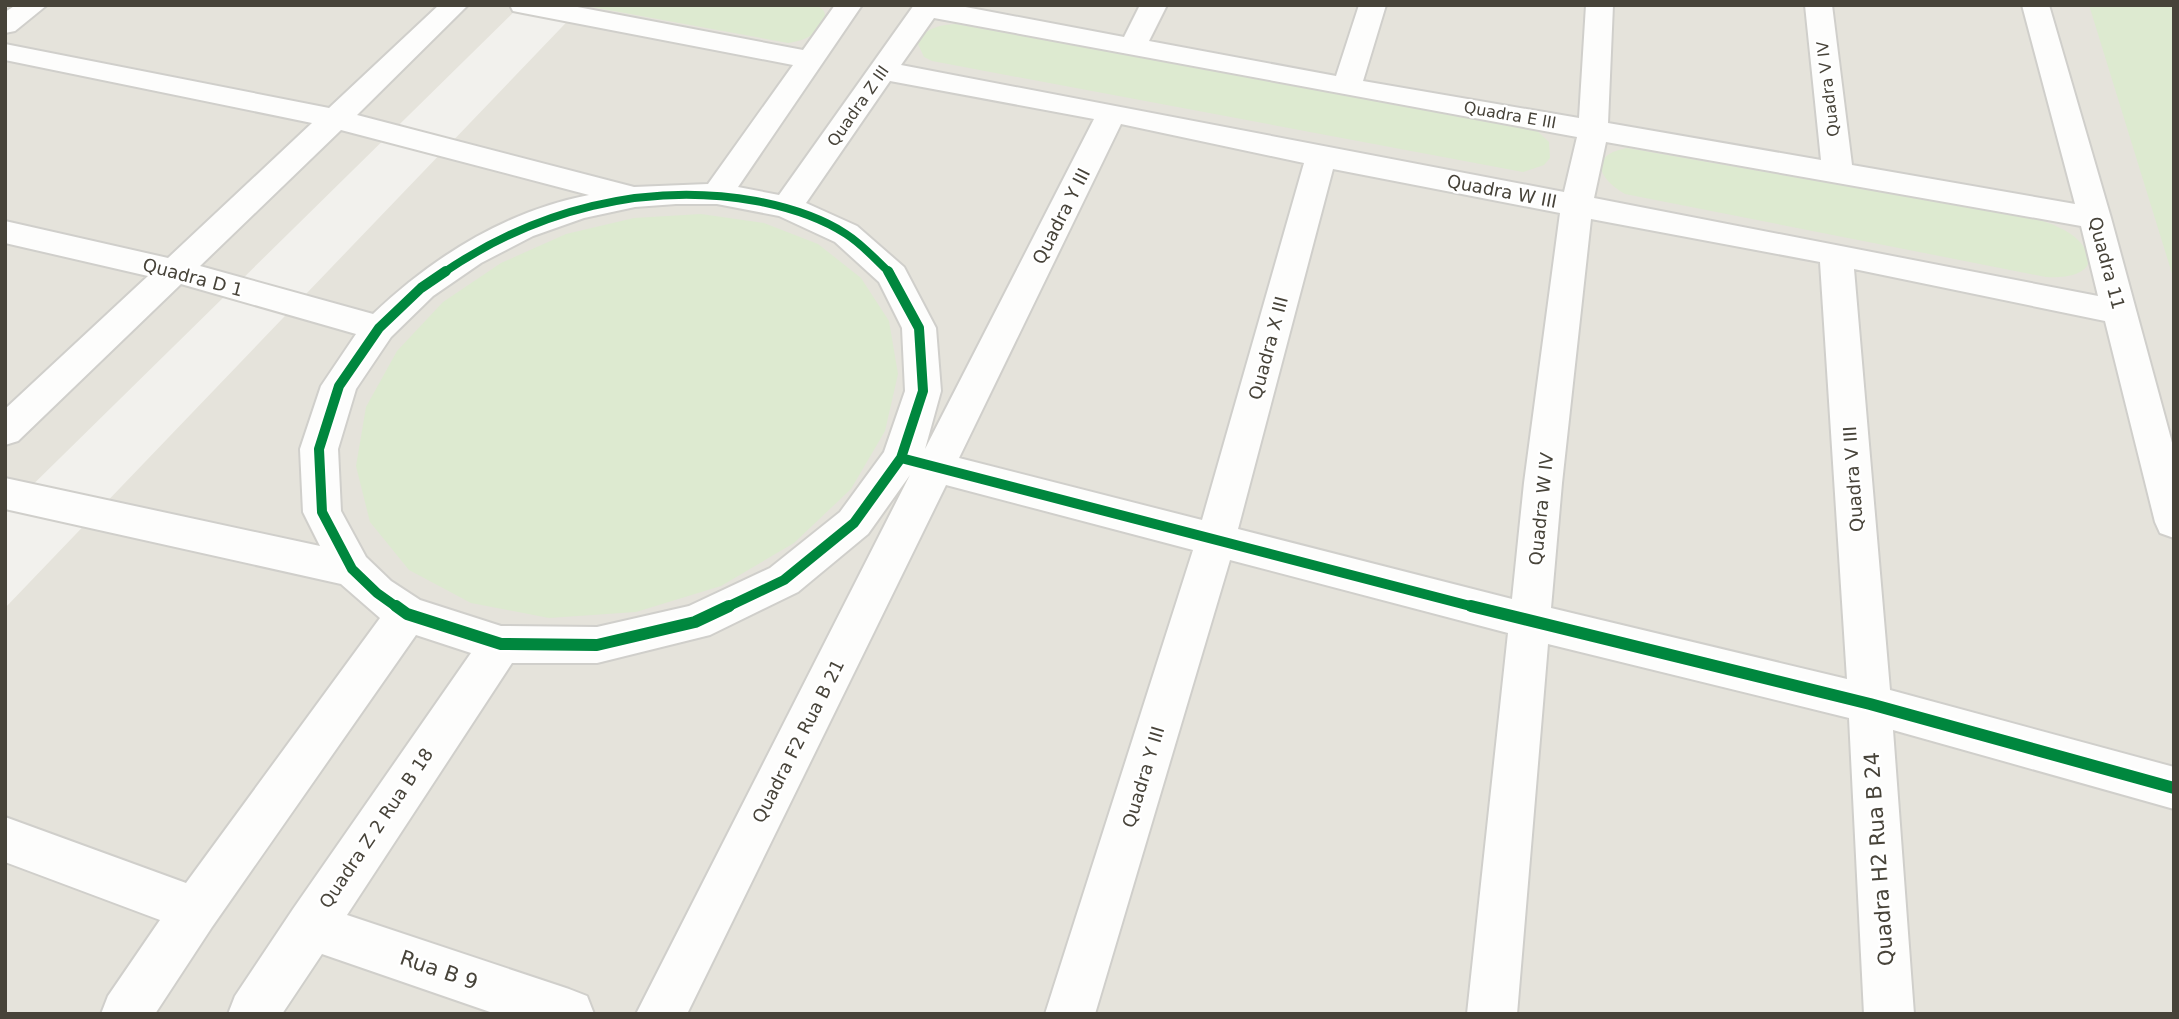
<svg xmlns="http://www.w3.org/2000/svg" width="2179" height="1019" font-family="'DejaVu Sans',sans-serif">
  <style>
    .residential { fill: #e5e3db }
    .green { fill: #ddead0 }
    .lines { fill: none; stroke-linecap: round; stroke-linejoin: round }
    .minor-casing { stroke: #d0cfcb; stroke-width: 4 }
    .minor { fill: #fdfdfc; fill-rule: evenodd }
    .cycleway-far2-casing { stroke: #fff; stroke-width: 11 }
    .cycleway-far1-casing { stroke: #fff; stroke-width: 14 }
    .cycleway-casing { stroke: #fff; stroke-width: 17 }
    .cycleway-far2 { stroke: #00873e; stroke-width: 8 }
    .cycleway-far1 { stroke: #00873e; stroke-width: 10 }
    .cycleway { stroke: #00873e; stroke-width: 12 }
    .labels { text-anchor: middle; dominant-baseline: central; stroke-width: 5; stroke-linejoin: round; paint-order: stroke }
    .far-street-label { font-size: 16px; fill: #474339; stroke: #fff }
    .street-label { font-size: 18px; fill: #474339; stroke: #fff }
    .near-street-label { font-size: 21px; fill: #474339; stroke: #fff }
  </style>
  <rect width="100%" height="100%" fill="#f2f1ed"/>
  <path class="residential" d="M5,5h516l-516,507z
    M583,5h1591v1009h-2169v-406z"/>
  <path class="green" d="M581,5h236l7,6 2,7c-9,17 -19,22 -38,25z
    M2089,5h85v275z
    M956,24l577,103 16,15 1,16 -6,7 -21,7 -591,-111 -8,-4 -6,-13c5,-16 22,-19 38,-20z
    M1627,148l410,71c15,5 32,11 43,23 26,30 -12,37 -34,35l-421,-83c-28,-16 -36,-39 2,-46z
    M701,214l63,9 54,21 43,34 28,43 9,53 -13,57 -34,58 -57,54 -73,43 -85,26 -87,6 -78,-15 -62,-33 -39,-48 -14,-56 10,-59 31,-56 46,-49 58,-39 65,-29 68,-16z"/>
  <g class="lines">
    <g class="minor-casing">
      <path id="minor" d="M16,5h31l-32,26 -10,2v-21z
        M439,5h29l-111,110 277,72 74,-3 85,-119 -270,-52 -10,-2 -3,-6h57l236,45 32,-45h27l-124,182 41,8 135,-190h41l169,32 16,-32h27l-18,36 187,35 23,-71h27l-23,76 216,37 7,-113h27l-5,118 213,37 -16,-155h27l20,160 223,39 -53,-199h27l62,213 63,232v88l-14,-5 -5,-11 -50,-201 -251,-52 36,421 284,77v42l-281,-79 21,284h-50l-15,-296 -301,-74 -31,370h-50l41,-381 -278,-73 -135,454h-50l148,-464 -247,-65 -259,529h-51l274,-539 -42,59 -70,58 -88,43 -113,28h-85l-165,252 222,74 18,7 7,18h-98l-174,-60 -40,60h-54l7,-18 58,-87 178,-256 -55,-18 -204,292 -57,87h-54l7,-18 52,-76 -155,-58v-45l181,66 194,-265 -39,-34 -336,-75v-31l315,68 -17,-34 -3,-63 21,-63 35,-52 -175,-50 -163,157 -13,4v-36l143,-133 -143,-33v-22l163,37 144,-135 -307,-63v-16l324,64zM934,18l643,119 -13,55 -663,-127zM890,81l204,38 -169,330 16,-58 -5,-63 -32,-61 -47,-41 -51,-23zM1121,124l183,39 -102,357 -243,-62zM341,130l248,65c-83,16 -156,62 -216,119l-173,-48zM1606,142l475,84 17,70 -504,-98zM1333,169l227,44 -36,270 -12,116 -274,-70zM676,204h41l62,12 56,26 44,40 23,46 3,63 -21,61 -44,60 -70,56 -81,38 -92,21 -96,-1 -81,-26 -29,-19 -25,-24 -25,-46 -3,-62 18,-60 35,-52 42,-41 48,-33 52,-27 51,-18 51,-11zM1591,219l229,43 27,417 -296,-71 11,-125z"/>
    </g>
    <use href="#minor" class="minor"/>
    <g class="cycleway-far2-casing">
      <path id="cycleway-far2" d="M443,273c92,-63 203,-92 313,-72 31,6 64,16 90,33 16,10 30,26 44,39"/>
    </g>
    <g class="cycleway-far1-casing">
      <path id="cycleway-far1" d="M901,458l577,150
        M398,608l-21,-15 -25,-24 -30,-57 -3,-63 20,-63 40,-58 42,-40 25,-17
        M725,608l59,-28 70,-57 47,-65 22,-67 -4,-63 -31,-57"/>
    </g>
    <g class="cycleway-casing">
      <path id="cycleway" d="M396,606l11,8 94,30 96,1 98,-23 34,-16
        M1471,606l399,98 304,84"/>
    </g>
    <use href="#cycleway-far2" class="cycleway-far2"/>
    <use href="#cycleway-far1" class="cycleway-far1"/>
    <use href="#cycleway" class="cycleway"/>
  </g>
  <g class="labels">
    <g class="far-street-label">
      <text transform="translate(1828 89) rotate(-97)">Quadra V IV</text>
      <text transform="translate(858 106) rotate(-55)">Quadra Z III</text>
      <text transform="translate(1510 115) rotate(10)">Quadra E III</text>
    </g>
    <g class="street-label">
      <text transform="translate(1502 191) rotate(11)">Quadra W III</text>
      <text transform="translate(1061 216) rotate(-63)">Quadra Y III</text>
      <text transform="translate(2107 263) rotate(75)">Quadra 11</text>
      <text transform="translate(193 277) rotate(15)">Quadra D 1</text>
      <text transform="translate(1268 348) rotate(-75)">Quadra X III</text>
      <text transform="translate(1853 479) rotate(-94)">Quadra V III</text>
      <text transform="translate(1541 509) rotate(-84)">Quadra W IV</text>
      <text transform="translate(798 741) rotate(-63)">Quadra F2 Rua B 21</text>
      <text transform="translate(1143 777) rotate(-73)">Quadra Y III</text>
      <text transform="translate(376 828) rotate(-56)">Quadra Z 2 Rua B 18</text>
    </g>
    <g class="near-street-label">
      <text transform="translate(1879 859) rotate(-94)">Quadra H2 Rua B 24</text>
      <text transform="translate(439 970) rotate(19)">Rua B 9</text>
    </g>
  </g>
  <rect width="2179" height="1019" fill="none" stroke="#474339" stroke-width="14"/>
</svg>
